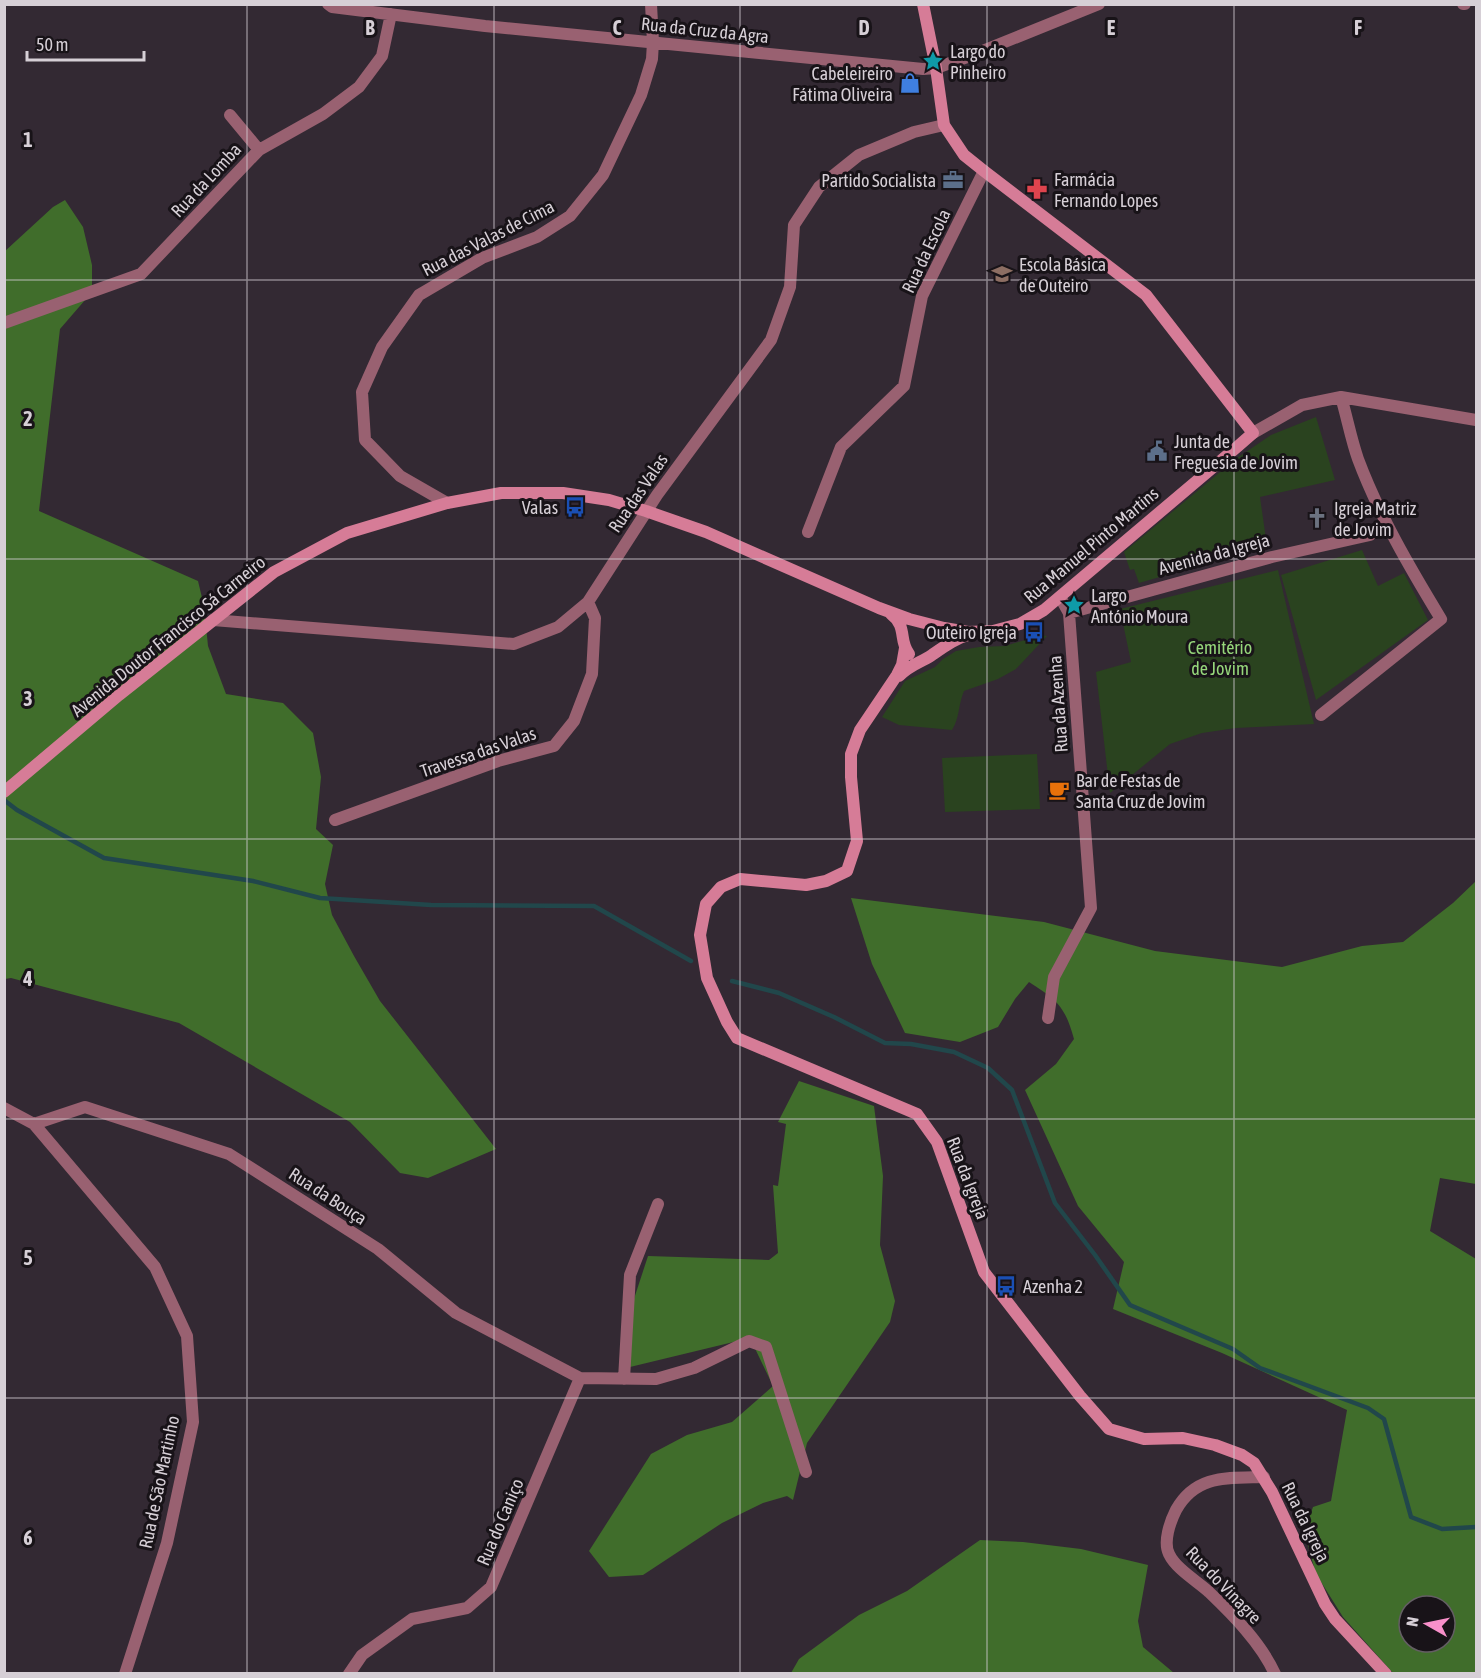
<svg xmlns="http://www.w3.org/2000/svg" width="1481" height="1678" font-family="'Asap Condensed',sans-serif">
  <style>
    .green { fill: #2a431f }
    .forest { fill: #406d2b; fill-rule: evenodd }
    .lines { fill: none; stroke-linecap: round; stroke-linejoin: round }
    .stream { stroke: #21474b; stroke-width: 4.5 }
    .street { stroke: #996171; stroke-width: 12 }
    .secondary { stroke: #d67c97; stroke-width: 12 }
    .grid { fill: none; stroke: #d6cfd6; stroke-width: 1.5; stroke-opacity: 0.55 }
    .labels { text-anchor: middle; dominant-baseline: central; stroke-width: 6; stroke-linejoin: round; paint-order: stroke }
    .street-label { font-size: 18px; fill: #d6cfd6; stroke: #181318 }
    .poi-label { font-size: 18px; fill: #d6cfd6; stroke: #181318; text-anchor: start }
    .park-label { font-size: 18px; fill: #96d77b; stroke: #181318 }
    .grid-label { font-size: 20px; text-anchor: middle; font-weight: bold; fill: #d6cfd6; stroke: #181318; stroke-width: 6; stroke-linejoin: round; paint-order: stroke }
  </style>
  <rect width="100%" height="100%" fill="#332933"/>
  <path class="green" d="M1316,417l19,63 -75,17 7,49 -128,37 -5,-14 -4,1 -6,-18 113,-94 34,-23z
    M1362,550l16,36 26,-13 24,47 -112,80 -35,-125z
    M1278,570l36,154 -78,4 -34,5 -32,11 -60,49 -14,-121 35,-10 -11,-53z
    M1041,635l6,1 -31,33 -18,10 -34,12c-6,14 -4,26 -12,39l-53,-5 -17,-8 23,-36 30,-14 8,-8 13,-8 23,-4 26,-1z
    M1037,754l3,55 -95,3 -3,-54z"/>
  <path class="forest" d="M65,200l18,27 9,38v27l-32,37 -21,182 159,70 6,25 4,40 18,48 57,9 30,30 8,44 -5,52 17,16 -8,39 7,31 22,41 26,45 116,148 -68,29 -28,-5 -50,-51 -171,-99 -168,-45 -6,1 -1,-727 49,-45z
    M1476,881v303l-36,-6 -10,53 46,28v414h-83l-50,-56 -27,-43 -12,-42 9,-25 18,-6 16,-91 -125,-57 -109,-44 11,-47 -46,-56 -53,-116 31,-26 18,-25c-9,-33 -17,-39 -45,-57l-14,17 -17,28 -38,15 -55,-9 -33,-69 -21,-66 193,24 111,29 127,16 80,-21 41,-4 50,-39zM1409,1606h36v36h-36z
    M799,1081l75,25 9,70 -3,69 15,56 -5,21 -83,121 -14,57 -6,-4 -24,7 -41,20 -79,52 -34,2 -20,-26 62,-97 36,-19 45,-13 41,-36 -23,-48 -120,29v-56l18,-55 121,4 9,-7 -5,-68 5,1 8,-62 -8,-2z
    M980,1540l43,2 58,7 67,16 -10,56 5,26 31,26h-383l8,-14 60,-44 48,-24z"/>
  <g class="lines">
    <path class="stream" d="M4,800l13,10 87,48 149,23 67,17 111,7 163,1 97,55
      M732,981l47,12 55,24 51,26 26,1 43,8 34,16 24,22 43,113 40,52 35,50 103,44 27,19 108,40 16,11 27,98 31,12 34,-2"/>
    <path class="street" d="M328,4l4,3 153,19 438,43 13,-1 34,-12 129,-52
      M1463,4h2
      M230,115l29,35
      M4,323l137,-49 118,-124 64,-36 36,-27 23,-31 9,-42
      M1253,433l49,-28 39,-8 135,23
      M447,503l-47,-27 -35,-36 -3,-48 20,-45 37,-52 63,-37 55,-21 33,-21 33,-41 38,-80 11,-36 1,-17 -2,-38
      M808,532l33,-85 63,-61 18,-90 62,-125
      M1069,613l203,-56 98,-22
      M213,620l301,24 44,-17 30,-25 69,-107 114,-155 19,-53 4,-62 25,-38 40,-32 55,-23 30,-7
      M1321,715l120,-96c-31,-51 -62,-104 -83,-160 -7,-20 -11,-42 -17,-62
      M335,820l163,-59 56,-15 20,-25 18,-47 3,-56 -7,-16
      M1048,1018l6,-41 37,-69 -22,-295 -9,-16
      M4,1108l30,16 121,143 32,69 6,86 -26,121 -42,131
      M34,1124l51,-17 144,47 149,95 78,64 124,65 76,1 38,-11 55,-27 17,6 40,125
      M624,1379l6,-104 28,-71
      M1264,1477c-35,1 -68,-3 -88,33 -6,12 -13,32 -7,44 7,15 28,27 40,38 24,23 52,51 66,82
      M349,1674l13,-19 50,-36 55,-11 24,-21 89,-209"/>
    <path class="secondary" d="M891,614c17,13 7,26 18,40
      M905,648l-3,17 -5,10 -37,55 -9,24v23l6,64 -10,30 -21,10 -20,4 -66,-6 -19,8 -15,17 -6,31 7,43 20,44 10,16 180,76 20,28 47,130 96,124 29,33 35,10 39,-1 32,7 27,10 12,8 18,29 53,112 10,15 51,55
      M899,676c12,-12 21,-13 33,-21 13,-9 24,-17 39,-21
      M4,792l115,-97 155,-123 73,-39 100,-30 54,-10h62l46,7 37,11 60,21 173,76 30,11 35,9 24,4 25,-1 27,-7 24,-14 193,-163 16,-14 -107,-138 -162,-124 -20,-16 -20,-30 -8,-57 -13,-64"/>
  </g>
  <path class="grid" d="M247,4v1670M494,4v1670M740,4v1670M987,4v1670M1234,4v1670M4,280h1472M4,559h1472M4,839h1472M4,1119h1472M4,1398h1472"/>
  <defs>
    <g id="sight-bare" transform="scale(1.62)"><path d="M0-6L1.8-2.2L6-1.7L2.9 1.2L3.7 5.4L0 3.3L-3.7 5.4L-2.9 1.2L-6-1.7L-1.8-2.2Z" fill="#0f9aa8" stroke="#181318" stroke-width="2.5" paint-order="stroke"/></g>
    <g id="shop-bare" transform="scale(1.62)"><path d="M-5-2.5h2.3a2.7 3.5 0 0 1 5.4 0H5L5.5 6h-11ZM-1.5-2.5h3a1.5 2.3 0 0 0-3 0Z" fill="#3f7fe0" stroke="#181318" stroke-width="2.5" paint-order="stroke"/></g>
    <g id="office-bare" transform="scale(1.62)"><path d="M-6-3h4V-5.5h4V-3h4V5H-6ZM-1-4.5V-3h2v-1.5ZM-6 0V1H6V0Z" fill="#5c6f8a" stroke="#181318" stroke-width="2.5" paint-order="stroke"/></g>
    <g id="pharmacy-bare" transform="scale(1.62)"><path d="M-2-6h4v4h4v4h-4v4h-4v-4h-4v-4h4Z" fill="#e0444e" stroke="#181318" stroke-width="2.5" paint-order="stroke"/></g>
    <g id="school-bare" transform="scale(1.62)"><path d="M0-5L7-2L0 1L-7-2ZM-4 1L0 2.5L4 1V4Q0 6-4 4Z" fill="#8d6e63" stroke="#181318" stroke-width="2.5" paint-order="stroke"/></g>
    <g id="civic-bare" transform="scale(1.62)"><path d="M-.6-6.5H3V-4.5H.6V-3L4-1V1h2V6H-6V1h2V-1L-.6-3ZM-1.2 2.5V6h2.4V2.5Z" fill="#5c6f8a" stroke="#181318" stroke-width="2.5" paint-order="stroke"/></g>
    <g id="bus-bare" transform="scale(1.62)"><path d="M-5-6H5V4H4V6H2V4H-2V6H-4V4H-5ZM-3.5-4V0h7V-4ZM-3.5 1.2v1.5H-2V1.2ZM2 1.2v1.5H3.5V1.2Z" fill="#1a4fb4" stroke="#181318" stroke-width="2.5" paint-order="stroke"/></g>
    <g id="church-bare" transform="scale(1.62)"><path d="M-1.2-6h2.4v3.5h3.3v2.4h-3.3V6h-2.4V-.1h-3.3v-2.4h3.3Z" fill="#6b7280" stroke="#181318" stroke-width="2.5" paint-order="stroke"/></g>
    <g id="cafe-bare" transform="scale(1.62)"><path d="M-5.5-4.5H6V0H3Q3 3.5 0 3.5H-2.5Q-5.5 3.5-5.5 0ZM3-3.2v2h1.7v-2ZM-6 4.5H4V6H-6Z" fill="#e8710a" stroke="#181318" stroke-width="2.5" paint-order="stroke"/></g>
  </defs>
  <g fill-rule="evenodd">
    <use href="#sight-bare" x="933" y="61"/>
    <use href="#shop-bare" x="910" y="83"/>
    <use href="#office-bare" x="953" y="180"/>
    <use href="#pharmacy-bare" x="1037" y="189"/>
    <use href="#school-bare" x="1002" y="274"/>
    <use href="#civic-bare" x="1157" y="451"/>
    <use href="#bus-bare" x="575" y="507"/>
    <use href="#church-bare" x="1317" y="518"/>
    <use href="#sight-bare" x="1074" y="605"/>
    <use href="#bus-bare" x="1034" y="632"/>
    <use href="#cafe-bare" x="1059" y="790"/>
    <use href="#bus-bare" x="1006" y="1286"/>
  </g>
  <g class="labels">
    <g class="street-label">
      <text transform="translate(705 30) rotate(6)">Rua da Cruz da Agra</text>
      <text transform="translate(206 180) rotate(-47)">Rua da Lomba</text>
      <text transform="translate(488 238) rotate(-27)">Rua das Valas de Cima</text>
      <text transform="translate(926 251) rotate(-65)">Rua da Escola</text>
      <text transform="translate(638 493) rotate(-56)">Rua das Valas</text>
      <text transform="translate(1091 545) rotate(-40)">Rua Manuel Pinto Martins</text>
      <text transform="translate(1214 554) rotate(-15)">Avenida da Igreja</text>
      <text transform="translate(168 636) rotate(-39)">Avenida Doutor Francisco Sá Carneiro</text>
      <text transform="translate(1058 704) rotate(-94)">Rua da Azenha</text>
      <text transform="translate(478 752) rotate(-19)">Travessa das Valas</text>
      <text transform="translate(968 1178) rotate(69)">Rua da Igreja</text>
      <text transform="translate(328 1196) rotate(33)">Rua da Bouça</text>
      <text transform="translate(159 1482) rotate(-78)">Rua de São Martinho</text>
      <text transform="translate(500 1522) rotate(-67)">Rua do Caniço</text>
      <text transform="translate(1306 1522) rotate(64)">Rua da Igreja</text>
      <text transform="translate(1224 1585) rotate(46)">Rua do Vinagre</text>
    </g>
    <g class="poi-label">
      <text x="950" y="51">Largo do<tspan x="950" dy="21">Pinheiro</tspan></text>
      <text x="893" y="73" text-anchor="end">Cabeleireiro<tspan x="893" dy="21">Fátima Oliveira</tspan></text>
      <text x="1054" y="179">Farmácia<tspan x="1054" dy="21">Fernando Lopes</tspan></text>
      <text x="936" y="180" text-anchor="end">Partido Socialista</text>
      <text x="1019" y="264">Escola Básica<tspan x="1019" dy="21">de Outeiro</tspan></text>
      <text x="1174" y="441">Junta de<tspan x="1174" dy="21">Freguesia de Jovim</tspan></text>
      <text x="558" y="507" text-anchor="end">Valas</text>
      <text x="1334" y="508">Igreja Matriz<tspan x="1334" dy="21">de Jovim</tspan></text>
      <text x="1091" y="595">Largo<tspan x="1091" dy="21">António Moura</tspan></text>
      <text x="1017" y="632" text-anchor="end">Outeiro Igreja</text>
      <text x="1076" y="780">Bar de Festas de<tspan x="1076" dy="21">Santa Cruz de Jovim</tspan></text>
      <text x="1023" y="1286">Azenha 2</text>
    </g>
    <g class="park-label">
      <text x="1220" y="647">Cemitério<tspan x="1220" dy="21">de Jovim</tspan></text>
    </g>
  </g>
  <g class="grid-label">
    <text x="370" y="35">B</text>
    <text x="617" y="35">C</text>
    <text x="864" y="35">D</text>
    <text x="1111" y="35">E</text>
    <text x="1358" y="35">F</text>
    <text x="28" y="147">1</text>
    <text x="28" y="426">2</text>
    <text x="28" y="706">3</text>
    <text x="28" y="986">4</text>
    <text x="28" y="1265">5</text>
    <text x="28" y="1545">6</text>
  </g>
  <rect width="1481" height="1678" fill="none" stroke="#d6cfd6" stroke-width="12"/>
  <g transform="translate(1427 1624) rotate(279)"><circle r="28" fill="#181318" stroke="#645e64" stroke-width="1.5"/>
  <path d="M0-4.5L10 22L0 15L-10 22Z" fill="#f990ca"/>
  <text y="-9" font-size="16" font-weight="bold" text-anchor="middle" fill="#d6cfd6">N</text>
  </g>
  <path d="M27 51v9h117v-9" fill="none" stroke="#d6cfd6" stroke-width="3"/>
  <text x="36" y="51" font-size="18" fill="#d6cfd6" stroke="#181318" stroke-width="4.5" paint-order="stroke">50 m</text>
</svg>
